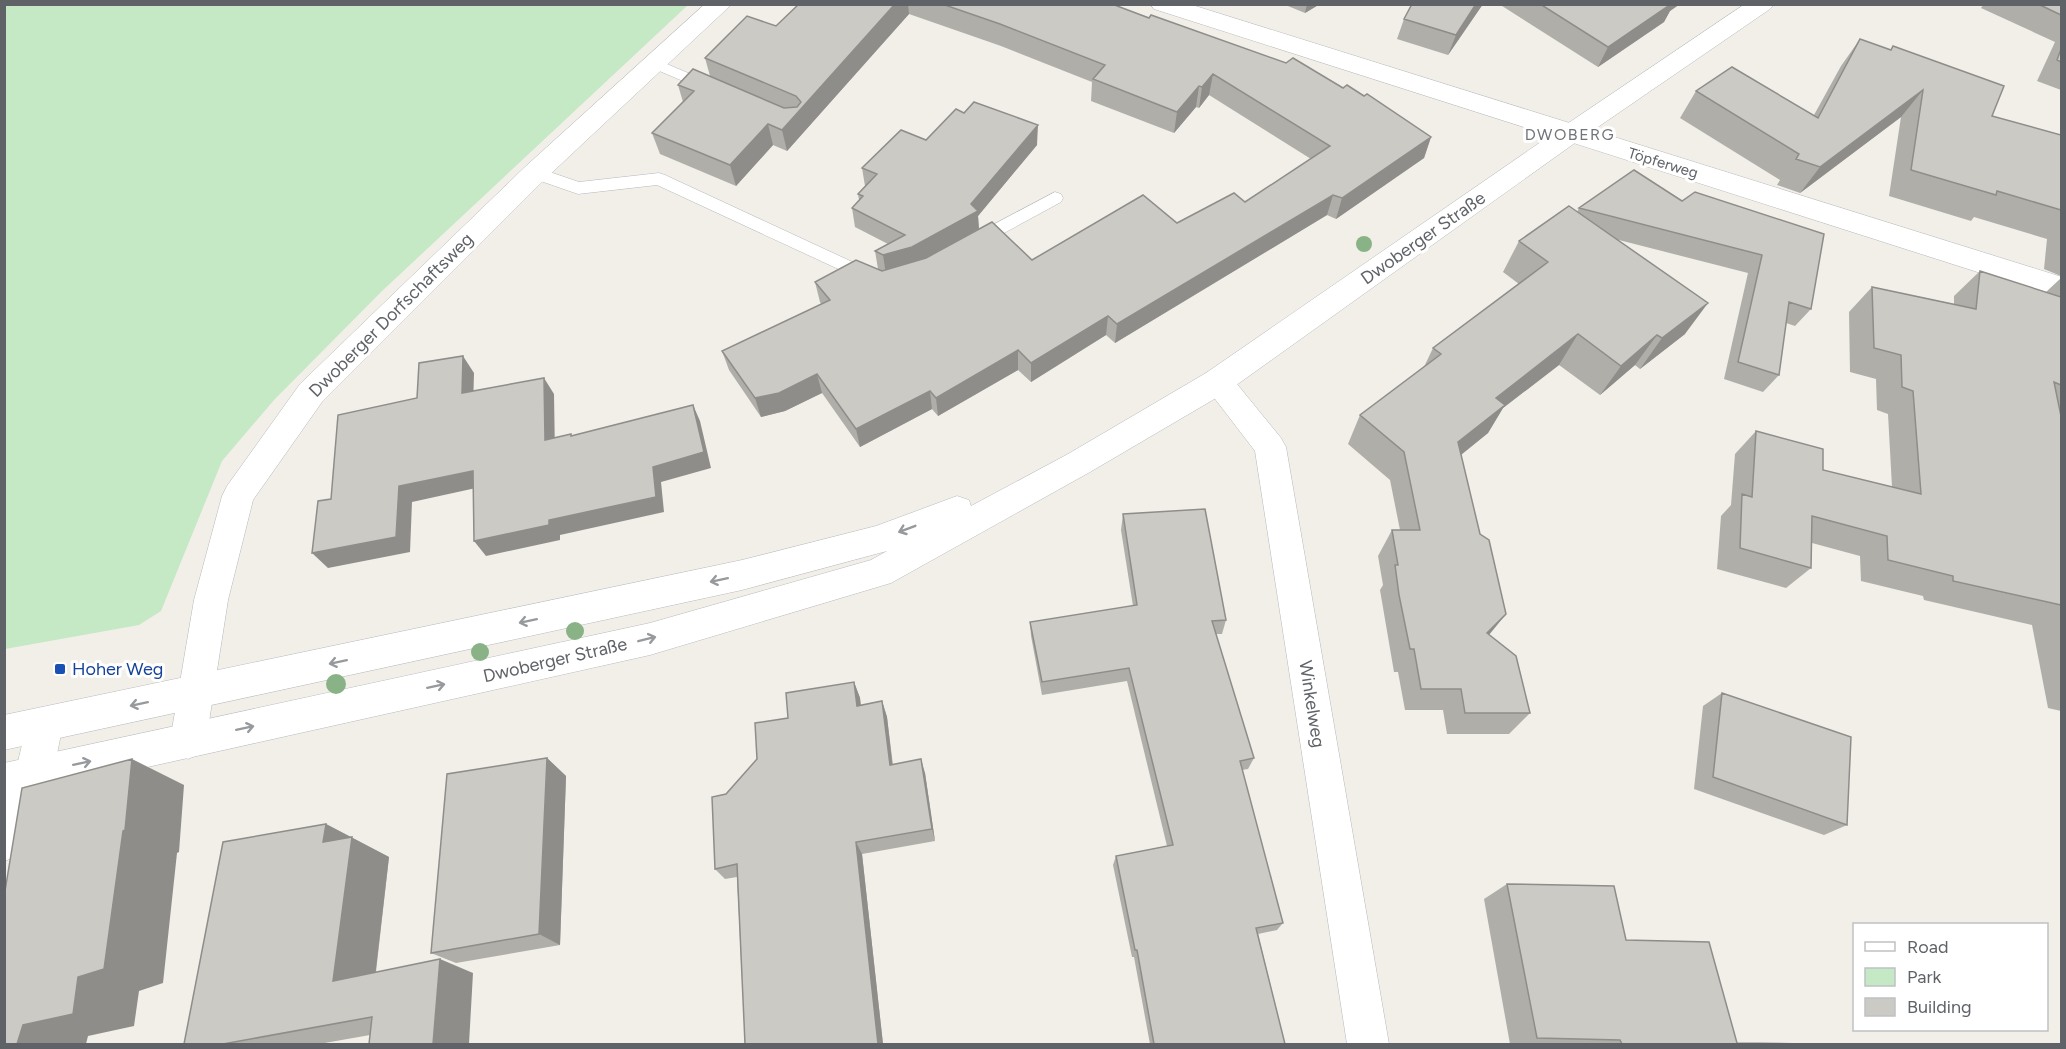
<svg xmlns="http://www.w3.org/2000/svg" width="2066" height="1049" font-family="Figtree,sans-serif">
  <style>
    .green { fill: #c5e8c5 }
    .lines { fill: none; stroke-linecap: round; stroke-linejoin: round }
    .lane-casing { stroke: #b5b8bc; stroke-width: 1 }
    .street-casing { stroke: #b5b8bc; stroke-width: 1 }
    .secondary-casing { stroke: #b6babf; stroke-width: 1 }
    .lane { fill: #fff; fill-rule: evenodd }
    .street { fill: #fff; fill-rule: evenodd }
    .secondary { fill: #fff; fill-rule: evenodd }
    .tree { fill: #89b387 }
    .wall { fill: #afaea9 }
    .shaded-wall { fill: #8f8d8a }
    .building { fill: #cccac5; stroke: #8f8d8a; stroke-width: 1.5 }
    .oneway { stroke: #979a9d }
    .transit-dot { fill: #1a4fb4; stroke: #fff; stroke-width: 2 }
    .labels { text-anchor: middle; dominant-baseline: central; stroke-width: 6; stroke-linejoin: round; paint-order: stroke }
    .far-street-label { font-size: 15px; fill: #5f6368; stroke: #fff }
    .far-neighbourhood-label { font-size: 16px; letter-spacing: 1.5px; fill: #70757a; stroke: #fff }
    .street-label { font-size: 18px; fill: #5f6368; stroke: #fff }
    .transit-label { font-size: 18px; fill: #164399; stroke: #fff; text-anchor: start }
  </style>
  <rect width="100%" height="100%" fill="#f1efe8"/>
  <path class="green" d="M5,4h683v1l-307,287 -107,108 -52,61 -61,150 -22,14 -134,24z"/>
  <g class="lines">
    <g class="lane-casing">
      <path id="lane" d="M655,59l59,25 2,3 -2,3h-10l-54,-23 -2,-3z
        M535,167l44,15 80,-9 6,2 209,97 2,4 -2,4 -6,2 -6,-2 -205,-95 -79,9 -49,-17 -2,-4 2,-4z
        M1055,192l6,2 2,4 -2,4 -79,43h-12l-2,-4 2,-4z"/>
    </g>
    <g class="street-casing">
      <path id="street" d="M705,4h27l-188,176 -222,222 -69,98 -25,100 -22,141 -5,12 -13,6 -13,-6 -5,-12 24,-141 28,-104 5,-10 73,-102 226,-218z
        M1150,4h39l873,273v22l-908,-290z
        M1217,370l11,3 53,65 5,9 103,597h-42l-92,-593 -53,-69 4,-9z
        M45,707l13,5 5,12 -10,50 -28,74 -7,8 -14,5v-59l11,-28 12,-50 5,-12z"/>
    </g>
    <g class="secondary-casing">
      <path id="secondary" d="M1745,4h29l-4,5 -191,131 -351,251 -138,81 -199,111 -241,72 -646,144v-36l646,-140 221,-63 16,-9 -145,39 -738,160v-35l738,-155 134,-34 81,-30 12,4 2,6 97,-52 138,-81 355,-245z"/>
    </g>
    <use href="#lane" class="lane"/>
    <use href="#street" class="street"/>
    <use href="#secondary" class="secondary"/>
  </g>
  <g class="tree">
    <circle cx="1364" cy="244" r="8"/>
    <circle cx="575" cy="631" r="9"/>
    <circle cx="480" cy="652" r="9"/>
    <circle cx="336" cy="684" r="10"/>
  </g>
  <path class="wall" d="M799,4h313l231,84 21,8 67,41 -7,21 -88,61 -9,-4 -212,128 -9,-8 -75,47 -13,-12 -80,46 -6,-7 -72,38 -38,-54 -37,18 -24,6 -32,-47 -7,-19 99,-47 -1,-2 -5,-20 63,-13 -3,-18 13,-7 -33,-17 -3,-19 7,-8 -1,-6 7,-8 -3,-18 64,-28 111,5 -59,71 1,13 53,31 145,-37 68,-21 66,-43 -102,-64 -10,13 -3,-1 -22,26 -83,-32 1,-19 -91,-36 -92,-32 -122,137 -14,-6 -37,41 -76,-32 -8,-21 31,-31 -5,-17 32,-9 -5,-18 71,-32z
    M1283,4h37l-15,9z
    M1412,4h71l-35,51 -51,-16 7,-20z
    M1499,4h181l-10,7 -6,11 -66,45z
    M1984,4h77v86l-24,-9 18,-39 -74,-34z
    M1860,39l31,11 2,-4 99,70 69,19v141l-17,-7 3,-30 -73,-22 -3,4 -82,-25 12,-79 -101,76 -23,-8 3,-5 -100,-62 16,-27 118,24 27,-49z
    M1682,201l142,33 -13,75 -16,17 -9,-3 -7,52 -16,17 -39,-13 24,-106 -133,-34 70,95 -45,35 -5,-4 -35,30 -41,-30 -56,43 -15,25 -27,22 19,79 26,80 -17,21 41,78 -21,21h-62l-4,-24h-38l-7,-38h-4l-14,-82 3,-5 -5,-29 14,-26h8l-10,-50 -42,-36 12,-29 64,-48 9,-19 86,-64 -16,-12 16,-31 58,-29 2,-4z
    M1980,271l66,21 15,-14v433l-13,-3 -16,-83 -108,-25 -1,-4 -62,-15 -1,-25 -48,-13 -1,25 -25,20 -69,-19 4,-53 10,-11 4,-51 21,-23 67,39 69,17 -4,-73 -11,-4 -1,-31 -26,-7 -1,-60 23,-25 82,17v-8z
    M1123,514l103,106 -4,14h-6l38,124 -6,11 -6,1 41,153 -6,7 -19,4 27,110h-135l-16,-87h-2l-19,-92 3,-9 51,-10 -40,-165 -85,14 -11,-59 -1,-14 103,-16 -12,-76z
    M854,682l6,16 1,7 21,-4 5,16 6,48 32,8 10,68 -73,13 21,190h-138l-8,-167 -12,2 -10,-10 11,-75 31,-35 31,-41z
    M1722,693l125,132 -23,10 -130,-46 9,-83z
    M547,758l19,18 -6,169 -104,18 -25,-10z
    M326,824l63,33 -13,115 97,1 -103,62 -51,9h-135z
    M1507,884l119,56 111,103 71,1h-298l-26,-145z"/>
  <path class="shaded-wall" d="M895,4h13l1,10 -122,137 -5,-21z
    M1307,4h13l-15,9z
    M1476,4h7l-35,51 8,-20z
    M1666,4h14l-10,7 -6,11 -66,45 10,-20z
    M1213,74l-4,21 -10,13 3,-21z
    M1199,86l-3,21 -22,26 3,-21z
    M1923,90l-22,27 -101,76 20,-26z
    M768,124l5,21 -37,41 -6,-21z
    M1038,125l-1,20 -59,71 1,14 -65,36 -28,8 -3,-19 88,-51z
    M1431,137l-7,21 -88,61 6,-21z
    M1333,195l-6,20 -212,128 2,-19z
    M1708,303l-23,31 -45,35 22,-31z
    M1108,316l-2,19 -75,47v-19z
    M1578,334l-19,31 -56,43 -15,25 -46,37 16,-28 38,-44z
    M1657,335l-22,30 -35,30 21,-29z
    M1018,350v20l-80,46 -2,-18z
    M463,356l11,17 -1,36 -11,-16z
    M817,374l5,19 -37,18 -24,6 -6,-19z
    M544,378l10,16 1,62 -10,-16z
    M930,391l2,18 -72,38 -4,-18z
    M693,405l7,16 11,47 -50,14 3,30 -104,23v5l-74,16 -12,-15 75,-21 104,-53z
    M473,471l12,15 -73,16 -2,50 -82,16 -16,-15 87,-67z
    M1506,614l-19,23v-4z
    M854,682l6,16 2,23 -5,-15z
    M882,701l5,16 7,62 -4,-14z
    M547,758l19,18 -6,169 -21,-11z
    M132,759l52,26 -5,67 -2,1 -14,130 -24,8 -5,35 -46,10 -2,8h-69l6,-19 55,-48 45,-146z
    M921,759l4,14 10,68 -3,-12z
    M326,824l63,33 -16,137 -40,-13 -10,-139z
    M856,842l6,12 21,190h-5z
    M440,959l33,14 -4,71h-36z"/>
  <path class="building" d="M799,4h96l-113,126 -14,-6 -38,41 -78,-32 42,-42 -16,-6 15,-16 91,39 13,-1 4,-5 -5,-6 -91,-38 42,-42 29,10z
    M942,4h170l37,14 2,-3 135,48 7,-5 50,30 4,-3 17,11 3,-2 64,43 -89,61 -9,-3 -216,129 -9,-8 -77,47 -13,-13 -82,48 -6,-7 -74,38 -39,-55 -38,19 -24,5 -33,-47 108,-51 -15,-18 41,-22 26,11 44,-13 66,-36 40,38 111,-65 34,28 57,-30 11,9 85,-56 -117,-72 -11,13 -3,-1 -22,26 -84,-33 12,-14 -105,-41z
    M1412,4h64l-20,31 -52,-16z
    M1540,4h131l-63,43z
    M2038,4h23v11z
    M1860,39l31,11 2,-4 111,40 -12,30 69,19v75l-64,-19 -1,4 -85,-25 12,-80 -103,77 -24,-8 3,-5 -103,-63 36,-24 86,51z
    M2061,49v13l-4,-2z
    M974,102l64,23 -67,79 7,7 -66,36 -29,8 -8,-4 30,-16 -53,-27 11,-12 -5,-2 19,-20 -15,-6 39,-38 25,10 30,-31 8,4z
    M1634,170l48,31 13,-9 129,42 -13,75 -22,-7 -10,73 -41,-13 24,-107 -183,-47z
    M1569,206l139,97 -46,35 -5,-3 -36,31 -43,-32 -82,64 9,7 -47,37 22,92 9,6 17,74 -19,19 29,23 14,57h-65l-4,-24h-40l-7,-40h-4l-11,-54 -4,-30h3l-6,-35h28l-16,-78 -44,-37 81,-61 -8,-6 115,-86 -29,-21z
    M1980,271l81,26v88l-7,-3 7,34v189l-108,-24v-5l-65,-16 -1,-24 -75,-20 -1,52 -71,-20 2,-54 10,3 4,-66 67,18v21l98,24 -8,-103 -11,-4 -1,-32 -27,-7 -2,-61 104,22z
    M463,356l-1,37 82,-15 1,62 26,-6v2l122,-31 11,47 -51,15 3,30 -107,23v5l-75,16 -1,-70 -74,15 -3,51 -84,16 6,-52 13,-2 7,-84 79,-17 2,-35z
    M1205,509l21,111 -14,1 42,137 -14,3 43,162 -27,5 29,116h-131l-17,-94h-2l-19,-94 57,-11 -44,-177 -87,14 -12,-60 107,-17 -14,-91z
    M854,682l3,24 25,-5 8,64 31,-6 11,70 -76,13 22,202h-133l-8,-180 -22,5 -3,-72 14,-3 31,-35 -2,-36 33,-5 -2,-25z
    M1722,693l129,44 -4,88 -134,-48z
    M547,758l-8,176 -108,19 16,-179z
    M132,759l-7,71 -2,1 -19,138 -26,8 -5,37 -50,11 -6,19h-13v-147l18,-109z
    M326,824l-3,18 29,-5 -19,144 107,-22 -7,85h-64l3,-27 -149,27h-39l39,-202z
    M1507,884l107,2 12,54 83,2 28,101 71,1h-186l-2,-4 -83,-2z"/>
  <defs><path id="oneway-shaft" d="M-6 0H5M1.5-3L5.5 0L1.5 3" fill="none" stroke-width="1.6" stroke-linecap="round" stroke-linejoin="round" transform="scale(1.5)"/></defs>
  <g class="oneway">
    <use href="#oneway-shaft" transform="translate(907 529) rotate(159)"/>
    <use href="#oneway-shaft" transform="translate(719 580) rotate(168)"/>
    <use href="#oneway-shaft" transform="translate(528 621) rotate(168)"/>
    <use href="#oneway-shaft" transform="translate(647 639) rotate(-14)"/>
    <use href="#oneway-shaft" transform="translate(338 662) rotate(168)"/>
    <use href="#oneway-shaft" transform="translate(436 686) rotate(-12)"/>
    <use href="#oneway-shaft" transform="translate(139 704) rotate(168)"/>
    <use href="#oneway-shaft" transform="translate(245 728) rotate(-12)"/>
    <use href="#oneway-shaft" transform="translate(82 763) rotate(-12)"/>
  </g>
  <rect class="transit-dot" x="54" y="663" width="12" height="12" rx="3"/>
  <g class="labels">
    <g class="far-street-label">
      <text transform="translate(1663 163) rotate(17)">Töpferweg</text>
    </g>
    <g class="far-neighbourhood-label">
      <text x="1570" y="134">DWOBERG</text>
    </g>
    <g class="street-label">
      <text transform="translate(1423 238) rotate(-35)">Dwoberger Straße</text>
      <text transform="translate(391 315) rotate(-45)">Dwoberger Dorfschaftsweg</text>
      <text transform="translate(555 660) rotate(-13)">Dwoberger Straße</text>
      <text transform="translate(1312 704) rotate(81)">Winkelweg</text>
    </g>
    <g class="transit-label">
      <text x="72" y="669">Hoher Weg</text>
    </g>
  </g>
  <rect width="2066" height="1049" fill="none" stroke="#5f6368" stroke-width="12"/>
  <rect x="1853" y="923" width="195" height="108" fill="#ffffff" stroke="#bfc1c3" stroke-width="1.5"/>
  <rect x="1865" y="942" width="30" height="9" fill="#ffffff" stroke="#bfc1c3" stroke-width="1.5"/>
  <text x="1907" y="953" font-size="18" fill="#5f6368">Road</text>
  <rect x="1865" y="968" width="30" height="18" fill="#c5e8c5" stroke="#bfc1c3" stroke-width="1.5"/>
  <text x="1907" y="983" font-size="18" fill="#5f6368">Park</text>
  <rect x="1865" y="998" width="30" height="18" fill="#cccac5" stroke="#bfc1c3" stroke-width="1.5"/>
  <text x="1907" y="1013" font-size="18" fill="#5f6368">Building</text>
</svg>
